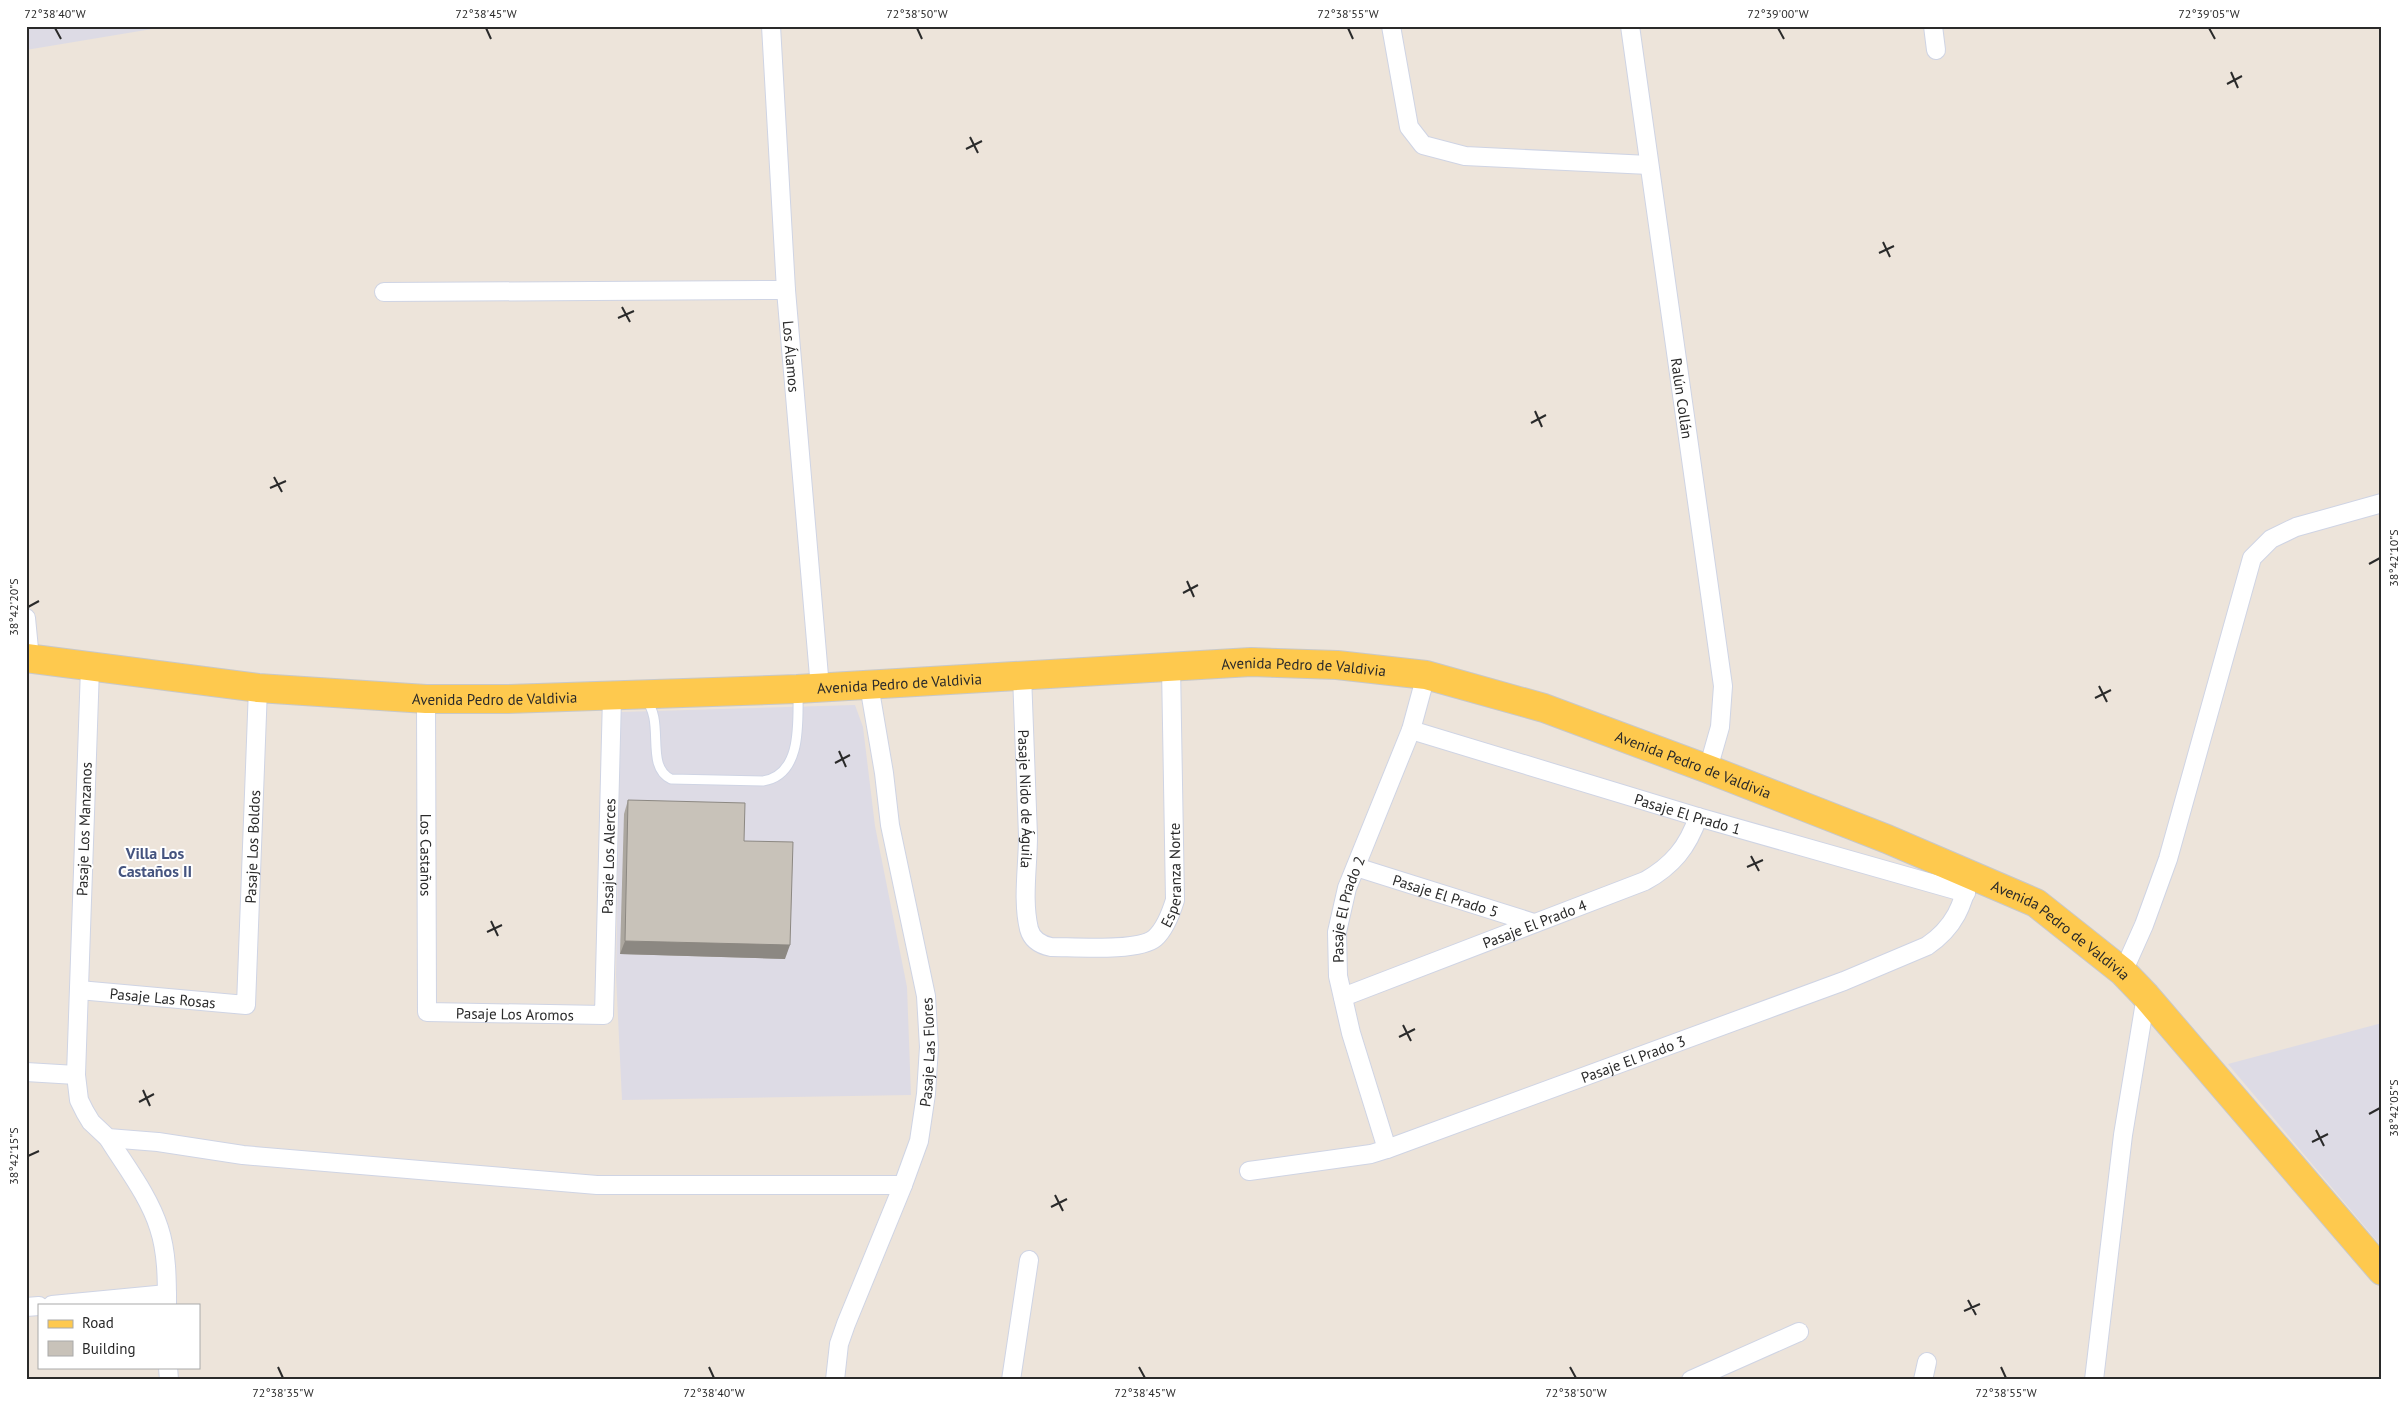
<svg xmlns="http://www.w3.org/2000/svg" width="2408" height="1406" font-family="'PT Sans',sans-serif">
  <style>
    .industrial { fill: #dddbe5 }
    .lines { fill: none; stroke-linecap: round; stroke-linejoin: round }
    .service-casing { stroke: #cfd4e4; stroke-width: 11 }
    .minor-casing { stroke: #cfd4e4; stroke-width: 20 }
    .primary-casing { stroke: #c8c8c8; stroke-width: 30 }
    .service { stroke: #fff; stroke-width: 9 }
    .minor { stroke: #fff; stroke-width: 18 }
    .primary { stroke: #fec94e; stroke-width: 28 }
    .wall { fill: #aca79f }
    .shaded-wall { fill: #8c8882 }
    .building { fill: #c8c2b9; stroke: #8c8882 }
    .ticks { fill: none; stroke: #2a2a2a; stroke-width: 2 }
    .labels { text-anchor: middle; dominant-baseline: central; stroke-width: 4; stroke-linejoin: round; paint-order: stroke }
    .street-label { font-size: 15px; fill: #2a2a2a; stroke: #fff }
    .neighbourhood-label { font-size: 16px; font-weight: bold; fill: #45547f; stroke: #fff }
    .neatline { fill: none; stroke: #2a2a2a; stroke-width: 2 }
    .ticks-label { font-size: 12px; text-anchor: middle; fill: #2a2a2a }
  </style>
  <rect width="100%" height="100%" fill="#ede4da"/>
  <path class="industrial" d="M26,26h144l-144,24z
    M855,705l8,22 12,99 32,161 4,108 -289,5 -6,-124 5,-264z
    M2382,1023v224l-154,-183z"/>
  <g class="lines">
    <g class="service-casing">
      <path id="service" d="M645,699c21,22 -1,67 26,80l92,2c39,-6 35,-58 35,-89"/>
    </g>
    <g class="minor-casing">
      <g id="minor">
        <path id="s1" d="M771,26l15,264 34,398"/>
        <path d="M1391,26l18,101 14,18 42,11 184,9"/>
        <path id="s2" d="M1630,26l93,660 -3,41 -12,42"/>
        <path d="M1933,26l3,24"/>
        <path d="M384,292l402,-2"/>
        <path d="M26,618l4,41"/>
        <path d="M90,668l-14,407 3,25 6,12 6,10 17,16 50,4 85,13 354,30h306"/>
        <path id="s3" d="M1022,675c2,54 4,107 6,161 0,30 -6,64 1,93 3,11 12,16 22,18 23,0 88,5 104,-9 10,-9 16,-25 20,-38l-4,-234"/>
        <path id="s4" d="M426,699l1,313 177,3 8,-318"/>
        <path id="s5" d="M1411,730l287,87 268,76"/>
        <path id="s6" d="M1356,867l178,56"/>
        <path d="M2123,972l21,-47 24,-66 84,-301 19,-19 25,-12 86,-24"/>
        <path id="s7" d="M79,990l167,15 12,-317"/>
        <path id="s8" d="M1343,997l302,-116c27,-15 43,-34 53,-64"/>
        <path d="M26,1072l50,3"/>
        <path d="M108,1138c18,29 41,58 51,90 8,24 8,52 8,77"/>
        <path id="s9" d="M1387,1149l-36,-116 -13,-57 -1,-44 10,-44 64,-158 15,-55"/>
        <path id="s10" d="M1249,1171l122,-17 16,-5 457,-168 83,-35c28,-19 36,-41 43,-72"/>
        <path d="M52,1305l115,-11"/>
        <path d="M26,1307l13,-1"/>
        <path d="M168,1367l1,13"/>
        <path id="s11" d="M835,1380l4,-36 7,-20 57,-139 16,-44 7,-47 3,-47 -3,-51 -36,-171 -6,-52 -15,-88"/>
        <path d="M1011,1380l18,-120"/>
        <path d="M1691,1380l108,-48"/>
        <path d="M1923,1380l4,-18"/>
        <path d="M2094,1380l29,-245 23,-139"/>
      </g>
    </g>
    <g class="primary-casing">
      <g id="primary">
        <path id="s12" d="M26,658l232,30 168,11h81l290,-10 454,-27 86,3 89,10 118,33 164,61 179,70 149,64 87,69 23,24 236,275"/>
      </g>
    </g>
    <use href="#service" class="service"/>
    <use href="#minor" class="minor"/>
    <use href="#primary" class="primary"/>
  </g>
  <path class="wall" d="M628,800l116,41 41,118 -165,-5 4,-140z"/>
  <path class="shaded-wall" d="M625,941l165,4 -5,14 -165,-5z"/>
  <path class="building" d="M628,800l117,3 -1,38 49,1 -3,103 -165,-4z"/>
  <path class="ticks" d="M55,28l6,11M486,28l5,11M917,28l5,11M1348,28l5,11M1778,28l6,11M2209,28l6,11M2231,72l7,16M2227,84l15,-8M970,137l8,16M966,149l16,-8M1883,242l7,15M1879,253l15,-7M622,307l8,15M618,318l16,-7M1535,411l7,16M1531,423l15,-8M274,477l8,15M270,488l16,-7M2369,564l11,-6M1187,581l7,16M1183,593l15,-8M28,607l11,-6M2099,686l8,16M2095,698l16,-8M839,751l7,16M835,763l15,-8M1751,856l8,15M1747,867l16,-7M491,921l7,15M487,932l15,-7M1403,1025l8,16M1399,1037l16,-8M143,1090l7,16M139,1102l15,-8M2369,1114l11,-6M2316,1130l8,16M2312,1142l16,-8M28,1156l11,-5M1055,1195l8,16M1051,1207l16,-8M1968,1300l8,15M1964,1311l16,-7M278,1367l5,11M709,1367l5,11M1139,1367l6,11M1570,1367l6,11M2001,1367l5,11"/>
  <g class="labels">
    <g class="street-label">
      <text stroke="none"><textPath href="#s1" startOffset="331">Los Álamos</textPath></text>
      <text stroke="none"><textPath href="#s2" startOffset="376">Ralún Collán</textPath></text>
      <text stroke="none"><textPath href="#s12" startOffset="1281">Avenida Pedro de Valdivia</textPath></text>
      <text stroke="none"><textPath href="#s12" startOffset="876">Avenida Pedro de Valdivia</textPath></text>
      <text stroke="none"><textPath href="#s12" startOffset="471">Avenida Pedro de Valdivia</textPath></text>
      <text stroke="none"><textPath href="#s12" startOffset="1686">Avenida Pedro de Valdivia</textPath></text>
      <text stroke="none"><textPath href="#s3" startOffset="124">Pasaje Nido de Águila</textPath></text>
      <text stroke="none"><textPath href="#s5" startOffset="289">Pasaje El Prado 1</textPath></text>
      <text transform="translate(84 829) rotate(-88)">Pasaje Los Manzanos</text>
      <text stroke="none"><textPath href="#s7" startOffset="326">Pasaje Los Boldos</textPath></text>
      <text stroke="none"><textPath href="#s4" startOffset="156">Los Castaños</textPath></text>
      <text stroke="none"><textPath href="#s4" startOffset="649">Pasaje Los Alerces</textPath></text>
      <text stroke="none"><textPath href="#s3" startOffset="458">Esperanza Norte</textPath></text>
      <text stroke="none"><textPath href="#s6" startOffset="94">Pasaje El Prado 5</textPath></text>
      <text stroke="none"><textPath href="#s9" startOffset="248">Pasaje El Prado 2</textPath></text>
      <text stroke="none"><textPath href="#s8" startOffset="205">Pasaje El Prado 4</textPath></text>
      <text stroke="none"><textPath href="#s12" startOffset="2091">Avenida Pedro de Valdivia</textPath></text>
      <text stroke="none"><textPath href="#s7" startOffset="84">Pasaje Las Rosas</textPath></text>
      <text stroke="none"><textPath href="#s4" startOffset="401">Pasaje Los Aromos</textPath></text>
      <text stroke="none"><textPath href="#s11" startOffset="344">Pasaje Las Flores</textPath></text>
      <text stroke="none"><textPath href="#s10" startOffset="402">Pasaje El Prado 3</textPath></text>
    </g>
    <g class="neighbourhood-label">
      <text x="155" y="853">Villa Los<tspan x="155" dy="18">Castaños II</tspan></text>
    </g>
  </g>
  <rect width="2408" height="1406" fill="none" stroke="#ffffff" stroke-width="55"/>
  <rect x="38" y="1304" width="162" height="65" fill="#ffffff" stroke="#aaaaaa"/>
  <rect x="48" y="1320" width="25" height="8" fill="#fec94e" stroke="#aaaaaa"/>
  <text x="82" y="1328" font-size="15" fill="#2a2a2a">Road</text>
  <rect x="48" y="1341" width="25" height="15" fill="#c8c2b9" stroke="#aaaaaa"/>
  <text x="82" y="1354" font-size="15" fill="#2a2a2a">Building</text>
  <rect x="28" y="28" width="2352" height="1350" class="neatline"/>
  <g class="ticks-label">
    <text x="55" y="18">72°38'40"W</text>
    <text x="486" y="18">72°38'45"W</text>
    <text x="917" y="18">72°38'50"W</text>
    <text x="1348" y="18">72°38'55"W</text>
    <text x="1778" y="18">72°39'00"W</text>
    <text x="2209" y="18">72°39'05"W</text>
    <text transform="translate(2394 558) rotate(-90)" y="4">38°42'10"S</text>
    <text transform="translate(14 607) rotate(-90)" y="4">38°42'20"S</text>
    <text transform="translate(2394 1108) rotate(-90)" y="4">38°42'05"S</text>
    <text transform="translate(14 1156) rotate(-90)" y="4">38°42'15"S</text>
    <text x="283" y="1397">72°38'35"W</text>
    <text x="714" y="1397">72°38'40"W</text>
    <text x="1145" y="1397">72°38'45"W</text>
    <text x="1576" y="1397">72°38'50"W</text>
    <text x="2006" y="1397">72°38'55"W</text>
  </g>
</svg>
